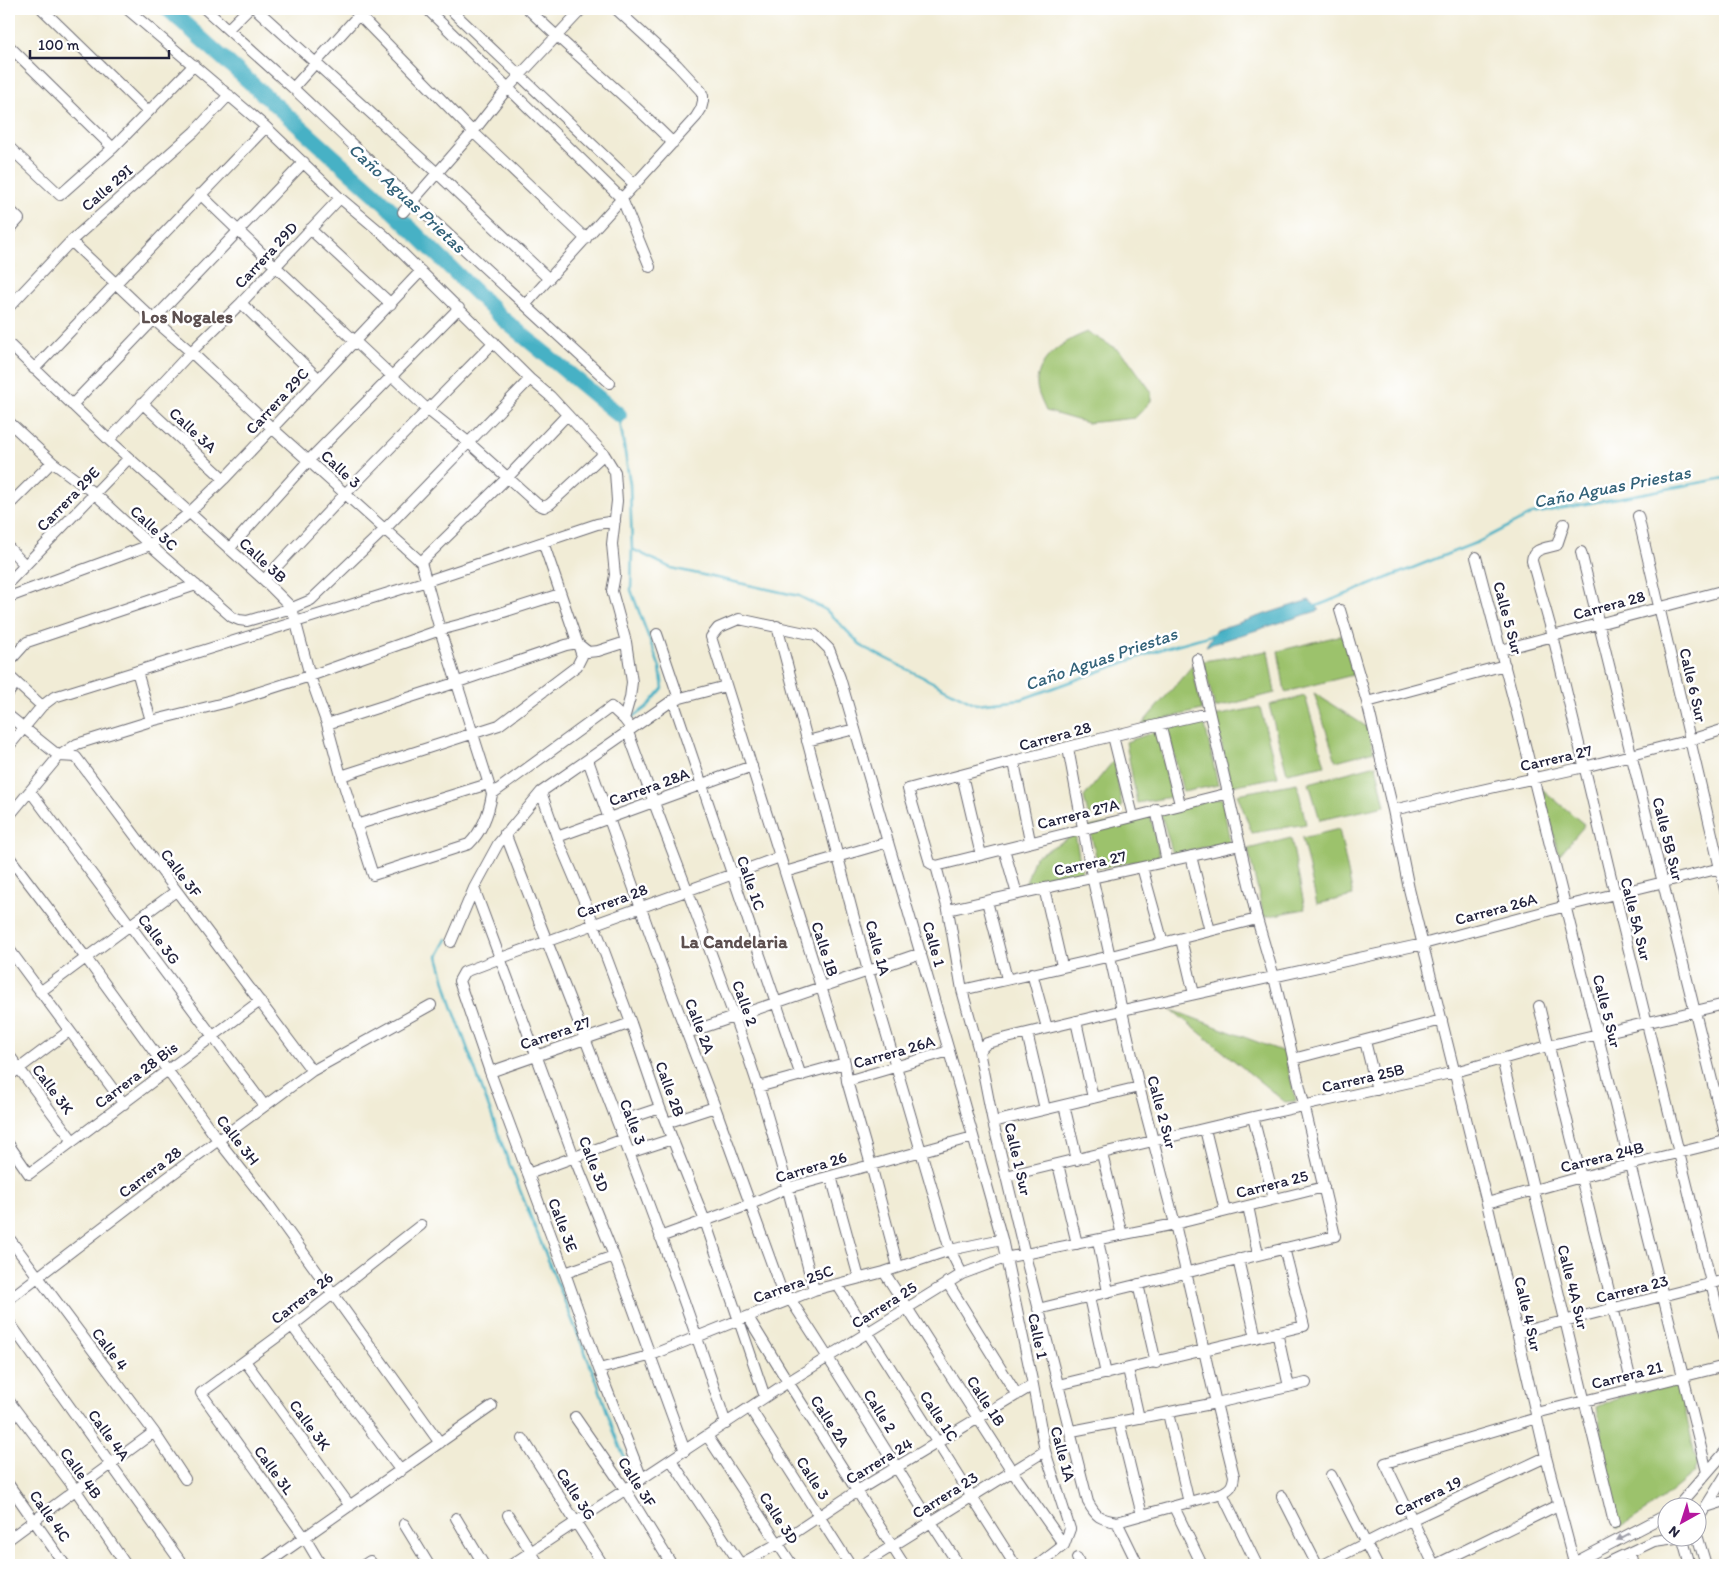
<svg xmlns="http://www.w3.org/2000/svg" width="1734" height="1574" font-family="Itim,sans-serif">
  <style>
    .green { fill: #9cc26c; stroke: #5f7254 }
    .water { fill: #47b1c5; stroke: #346a80 }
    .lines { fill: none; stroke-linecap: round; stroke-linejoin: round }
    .stream { stroke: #47b1c5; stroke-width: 2.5 }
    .river { stroke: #47b1c5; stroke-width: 16 }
    .minor-casing { stroke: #6a6971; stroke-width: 12 }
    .minor { stroke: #fff; stroke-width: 10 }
    .oneway { fill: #9c9ca7 }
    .labels { text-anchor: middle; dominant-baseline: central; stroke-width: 5; stroke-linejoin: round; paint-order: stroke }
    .street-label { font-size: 16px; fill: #22223b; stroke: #fff }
    .water-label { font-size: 18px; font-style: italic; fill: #336279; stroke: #fff }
    .neighbourhood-label { font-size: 18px; font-weight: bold; fill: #5d5050; stroke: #fff }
  </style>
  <rect width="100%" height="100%" fill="#fff"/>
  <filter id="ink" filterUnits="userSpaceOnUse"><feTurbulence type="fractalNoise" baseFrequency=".02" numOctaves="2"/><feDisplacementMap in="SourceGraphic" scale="10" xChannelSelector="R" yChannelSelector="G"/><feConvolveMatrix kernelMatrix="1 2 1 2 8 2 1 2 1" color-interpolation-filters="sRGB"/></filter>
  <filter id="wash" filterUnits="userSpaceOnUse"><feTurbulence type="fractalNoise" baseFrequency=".0096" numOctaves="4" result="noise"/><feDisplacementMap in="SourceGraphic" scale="20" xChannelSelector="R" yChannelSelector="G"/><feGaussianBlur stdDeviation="1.12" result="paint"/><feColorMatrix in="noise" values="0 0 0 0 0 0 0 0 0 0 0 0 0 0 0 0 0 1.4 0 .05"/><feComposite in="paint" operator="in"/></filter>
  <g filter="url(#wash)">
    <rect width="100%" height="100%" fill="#f1ecd6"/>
    <path class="green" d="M1088,332l30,18 9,8 24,33v10l-16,17 -48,5 -41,-12c-4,-9 -10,-20 -9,-30 2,-25 29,-41 51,-49z
      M1342,635l11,40 -68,17 -7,-41z
      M1268,651l7,42 -60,15 -12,-47z
      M1192,666l10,44 -60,14z
      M1314,693l53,34 7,24 -38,10z
      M1305,696l20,69 -38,8 -18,-68z
      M1260,707l18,70 -47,9 -16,-70z
      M1204,720l14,65 -35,7 -15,-63z
      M1157,731l14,66 -34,6 -11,-61z
      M1114,760l8,47 -34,8 -4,-18z
      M1376,765l9,41 -65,14 -11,-37z
      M1297,783l9,41 -54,9 -15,-39z
      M1542,789l43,36 -26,30z
      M1222,798l8,44 -57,12 -13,-43z
      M1150,815l10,42 -61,11 -10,-41z
      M1339,829l14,67 -36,8 -15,-66z
      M1075,834l7,38 -57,13 10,-28z
      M1291,838l14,71 -41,8 -16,-68z
      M1172,1010l112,42 12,49 -11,1z
      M1679,1383l18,81 -4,10 -37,30 -39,26 -20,-123 22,-10z"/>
    <path class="water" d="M1309,600l11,10 -114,36 10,-16z"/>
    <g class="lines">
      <path class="stream" d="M619,415l11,69 2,65 39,19 128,28 27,14 37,37 113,57 46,-5 143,-51 50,-14
        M632,549l-1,41 29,78 3,20 -15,18 -16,12
        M1314,607l164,-65 54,-28 193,-36
        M447,939l-9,17 12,44 57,158 90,224 18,53 15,36"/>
      <path class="river" d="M168,9l207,185 128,125 116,96"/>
    </g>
  </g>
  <g filter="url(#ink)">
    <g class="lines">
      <g class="minor-casing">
        <path id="minor" d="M42,9l106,103
          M127,9l139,118 74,71 44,37 146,144 20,17 54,58 11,18 2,29 -5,43 3,31 -3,16 14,51 6,40 -2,16 -6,21 6,8 -2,5c42,118 91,234 130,354 22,67 38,136 56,204
          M205,9l88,79 120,114 197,181
          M256,9l181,164 112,106
          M353,9l120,123 113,107
          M427,9l195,190 28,68
          M450,9l185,176
          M528,9c47,46 99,87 145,134
          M228,29l20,-20
          M9,46l104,102
          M293,88l71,-79
          M9,147l51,48 53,-47 81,-83
          M200,194l75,72 153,144 40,32 69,62 7,3 6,-3 54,-50
          M9,209l10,10 -10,11
          M403,212l70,-80 34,-43 75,-80
          M310,229l81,75
          M241,303l78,76
          M526,304l170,-187 5,-8 2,-8v-5l-2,-5 -24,-26 -61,-56
          M9,307l62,-66 123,-109 35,-37
          M9,344l100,96 155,140 28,28 18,68 17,48 14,52 32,99 96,-31c14,-14 20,-31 23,-50l-52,-164 -19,-68 -149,-134 -81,-76 -38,-33 -82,-78
          M34,369l232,-242
          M142,403l82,76
          M72,405l232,-243
          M9,422l43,40 43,32 55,51 82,72 7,3 8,1 45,-13 19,-8 73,-70 146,-151
          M109,440l82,-88 50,-49 99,-105
          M9,505l43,-43
          M1638,516l87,374
          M1564,524l-7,21c-10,3 -25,3 -25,16l21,75 62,258 110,445
          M9,548l16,17
          M229,549l80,-89 150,-152
          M1581,552l144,581
          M1476,557l42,160 189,755
          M421,562l87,-85 59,-62
          M264,580l81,-86 149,-152
          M9,582l120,-124
          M9,597l141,-52 39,-32 35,-34 197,-208
          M1340,610l27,92 26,108 16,79 78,314 59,254 28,106
          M777,626l91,345 82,279 12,24
          M657,634l22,65
          M1501,650l224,-60
          M9,662l18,-20 169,-57
          M137,671l14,50
          M9,676l33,30
          M9,692l7,-9
          M673,700l128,376
          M1367,702l138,-37
          M9,716l50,40 17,1 236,314
          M327,724l131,-42 108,-37 11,-2 11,9 10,-1 28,-9
          M1160,724l20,80
          M1113,736l20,80
          M807,741l48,-12
          M9,746l33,-40 12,-9 373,-116 170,-57 18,-3
          M1068,748l24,128 47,211 36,137 41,179 18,73c-1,10 -4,13 -12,17l-105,29c-17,-3 -21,-5 -29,-20l-63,-247 -32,-133 -14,-71 -17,-61 -14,-80 -12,-44 -6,-3 -22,-74c100,-26 200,-54 301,-76
          M588,760l80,224 47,123 67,185 8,7c58,87 111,179 169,266
          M1014,762l16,79
          M962,775l19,80
          M341,776l158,-51 78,-59 5,-10 -39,-114
          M30,791l234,314
          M541,792l16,45 37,87 37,99 29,85 45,113 60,176
          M492,794l119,-87 13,12
          M1156,809l11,53
          M1393,810l191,-43 106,-27 35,-11
          M9,816l50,-60 18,-12 74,-23 81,-20 78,-25 130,-46 45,-12 75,-24
          M356,825l132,-41
          M505,833c75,196 156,391 221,591
          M557,837l195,-71
          M1004,849l13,45
          M1191,856l19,75
          M9,857l77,101 132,182 51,65 171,238
          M936,866l293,-73
          M1142,867l21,76
          M785,872l103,-30
          M474,888l100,269 40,99 71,195
          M1044,888l18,78
          M987,901l20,78
          M948,910c97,-23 194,-42 292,-65
          M1181,939l13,55
          M451,942l23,-54 24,-44 43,-52 132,-92 53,-14
          M9,949l115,155
          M1032,973l15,55
          M962,990l149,-34 146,-37
          M40,992l136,-101
          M1539,1006l94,383
          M1076,1021l17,77
          M687,1033l234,-80
          M1027,1033l18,76
          M1365,1041l12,49
          M979,1051l8,-8 40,-10 96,-23 300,-66 143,-38 159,-39
          M9,1055l64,86
          M1293,1059l149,-39
          M1502,1059l112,464
          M490,1072l141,-49
          M9,1076l60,-45
          M847,1081l102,-30
          M758,1087l87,-24
          M1064,1105l13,55
          M1253,1117l21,82
          M618,1122l42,-14
          M993,1122l146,-35
          M666,1123l49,-16
          M1205,1129l20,82
          M9,1145l20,29 231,-173
          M629,1153l43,-14
          M1102,1154l20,81
          M1058,1164l19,80
          M528,1174l96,-35
          M831,1176l28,102
          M1006,1176l247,-59 202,-45 93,-26 177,-42
          M1487,1203l94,-26 144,-36
          M1248,1206l10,48
          M660,1237l91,-33 36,-16 186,-51
          M9,1238l145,194 31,47
          M1098,1240l10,52
          M1238,1259l18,79
          M898,1267l-27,-102 -24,-84 -2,-18 -134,-426 7,-9 21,-9 76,16 14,14 11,29 109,373 53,188 31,146 12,66 25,78 -6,16 -26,20
          M884,1272l128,199 52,74
          M565,1273l49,-17
          M947,1282l70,113
          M837,1284l178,281
          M1138,1284l18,79
          M1089,1297l17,77
          M9,1299l158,-121 145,-107 119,-66
          M1038,1309l297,-73 -61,-259 -17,-58 -60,-260
          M748,1317l40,65 116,183
          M9,1322l174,243
          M292,1326l109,145
          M1277,1332l12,55
          M1517,1333l208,-53
          M245,1361l105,145
          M599,1369l50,-13 165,-66 70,-18 66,-22 52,-11
          M1128,1369l11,49
          M1058,1385l246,-59 -20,-78
          M9,1401l66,88 51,76
          M750,1408l100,157
          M1168,1413l21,90
          M1536,1413l189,-47
          M575,1417l50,72 47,76
          M1119,1422l23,93
          M1072,1431l144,-28 90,-20
          M708,1437l84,128
          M523,1439l80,126
          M671,1460l70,105
          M1331,1475l46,90
          M642,1479l-43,-110 -34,-96 -75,-201 -31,-91 5,-9 37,-14 279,-101
          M9,1485l56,80
          M1222,1493l35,72
          M1282,1496l35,69
          M1678,1506l47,-54
          M1174,1507l28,58
          M1706,1507l19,-6
          M508,1515l31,50
          M1700,1516l25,-40
          M456,1518l28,47
          M1117,1522l21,43
          M404,1524l25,41
          M1697,1535l9,30
          M9,1539l145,-107
          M1683,1540l7,25
          M1630,1552l3,13
          M1077,1558l3,7
          M741,1564l38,-21 78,-52 176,-106
          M265,1565l227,-159
          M321,1565l-16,-27 -104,-145 91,-67 129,-101
          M364,1565l6,-4 3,4
          M511,1565l277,-183 174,-108 43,-16 170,-34 149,-37
          M862,1565l183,-114
          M1323,1565l88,-45 135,-63
          M1434,1565l-49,-102 152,-45
          M1435,1565l123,-60
          M1570,1565l96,-50
          M1603,1565l51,-24 22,-3"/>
      </g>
      <use href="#minor" class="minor"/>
    </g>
    <defs><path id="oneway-solid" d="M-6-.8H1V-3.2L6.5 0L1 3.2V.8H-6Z" transform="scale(1.25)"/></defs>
    <use class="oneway" href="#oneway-solid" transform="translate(1623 1537) rotate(152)"/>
  </g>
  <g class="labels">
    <g class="street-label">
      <text transform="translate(107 188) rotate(-41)">Calle 29I</text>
      <text transform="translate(266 255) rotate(-47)">Carrera 29D</text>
      <text transform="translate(277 401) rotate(-47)">Carrera 29C</text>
      <text transform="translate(193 430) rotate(43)">Calle 3A</text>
      <text transform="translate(341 469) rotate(43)">Calle 3</text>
      <text transform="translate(68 499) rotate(-46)">Carrera 29E</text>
      <text transform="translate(154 528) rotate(43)">Calle 3C</text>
      <text transform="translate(263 560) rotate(43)">Calle 3B</text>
      <text transform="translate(1609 605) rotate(-15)">Carrera 28</text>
      <text transform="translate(1508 618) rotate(75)">Calle 5 Sur</text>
      <text transform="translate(1693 685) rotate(77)">Calle 6 Sur</text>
      <text transform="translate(1055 736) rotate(-15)">Carrera 28</text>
      <text transform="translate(1556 758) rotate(-13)">Carrera 27</text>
      <text transform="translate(649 787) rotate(-20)">Carrera 28A</text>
      <text transform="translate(1078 814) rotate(-14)">Carrera 27A</text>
      <text transform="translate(1668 839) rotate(76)">Calle 5B Sur</text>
      <text transform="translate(1090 863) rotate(-12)">Carrera 27</text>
      <text transform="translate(181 873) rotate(53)">Calle 3F</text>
      <text transform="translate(751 883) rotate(71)">Calle 1C</text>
      <text transform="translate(612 901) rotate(-20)">Carrera 28</text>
      <text transform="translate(1496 909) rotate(-15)">Carrera 26A</text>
      <text transform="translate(1636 919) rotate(76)">Calle 5A Sur</text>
      <text transform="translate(159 939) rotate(53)">Calle 3G</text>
      <text transform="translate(934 944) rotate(74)">Calle 1</text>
      <text transform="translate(878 948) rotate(75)">Calle 1A</text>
      <text transform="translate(825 949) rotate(72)">Calle 1B</text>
      <text transform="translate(745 1003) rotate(70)">Calle 2</text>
      <text transform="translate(1607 1011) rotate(76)">Calle 5 Sur</text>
      <text transform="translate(700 1026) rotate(69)">Calle 2A</text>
      <text transform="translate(555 1033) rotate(-19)">Carrera 27</text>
      <text transform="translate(894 1052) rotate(-16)">Carrera 26A</text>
      <text transform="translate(136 1075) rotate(-37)">Carrera 28 Bis</text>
      <text transform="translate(1363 1078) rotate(-13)">Carrera 25B</text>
      <text transform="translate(53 1089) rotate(53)">Calle 3K</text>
      <text transform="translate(670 1089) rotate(70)">Calle 2B</text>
      <text transform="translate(1162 1112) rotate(75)">Calle 2 Sur</text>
      <text transform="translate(633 1122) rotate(69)">Calle 3</text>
      <text transform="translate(238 1140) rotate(52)">Calle 3H</text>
      <text transform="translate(1602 1157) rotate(-14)">Carrera 24B</text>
      <text transform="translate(1018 1159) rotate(77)">Calle 1 Sur</text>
      <text transform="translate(594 1164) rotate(69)">Calle 3D</text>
      <text transform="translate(811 1167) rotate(-17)">Carrera 26</text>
      <text transform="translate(150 1172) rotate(-37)">Carrera 28</text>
      <text transform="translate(1272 1184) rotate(-14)">Carrera 25</text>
      <text transform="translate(563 1225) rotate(69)">Calle 3E</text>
      <text transform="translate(793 1284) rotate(-20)">Carrera 25C</text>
      <text transform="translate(1573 1287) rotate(76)">Calle 4A Sur</text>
      <text transform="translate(1632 1289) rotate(-14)">Carrera 23</text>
      <text transform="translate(302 1298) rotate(-38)">Carrera 26</text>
      <text transform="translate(884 1305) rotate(-32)">Carrera 25</text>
      <text transform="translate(1528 1314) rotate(77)">Calle 4 Sur</text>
      <text transform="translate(1038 1336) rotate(78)">Calle 1</text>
      <text transform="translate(110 1349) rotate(53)">Calle 4</text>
      <text transform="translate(1627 1375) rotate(-14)">Carrera 21</text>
      <text transform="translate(986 1401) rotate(57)">Calle 1B</text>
      <text transform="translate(880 1411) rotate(58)">Calle 2</text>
      <text transform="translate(939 1416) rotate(57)">Calle 1C</text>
      <text transform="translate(830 1421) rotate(57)">Calle 2A</text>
      <text transform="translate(310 1425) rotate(54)">Calle 3K</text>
      <text transform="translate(109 1435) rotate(54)">Calle 4A</text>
      <text transform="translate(1063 1454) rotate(75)">Calle 1A</text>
      <text transform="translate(879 1461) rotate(-31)">Carrera 24</text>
      <text transform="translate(274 1470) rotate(54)">Calle 3L</text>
      <text transform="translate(81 1473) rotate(54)">Calle 4B</text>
      <text transform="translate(813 1478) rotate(57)">Calle 3</text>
      <text transform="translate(637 1482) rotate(57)">Calle 3F</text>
      <text transform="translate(576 1494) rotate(57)">Calle 3G</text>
      <text transform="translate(945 1495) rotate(-32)">Carrera 23</text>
      <text transform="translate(1428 1496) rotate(-26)">Carrera 19</text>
      <text transform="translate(50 1516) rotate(55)">Calle 4C</text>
      <text transform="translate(779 1518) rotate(57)">Calle 3D</text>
    </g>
    <g class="water-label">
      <text transform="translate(407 198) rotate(43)">Caño Aguas Prietas</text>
      <text transform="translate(1612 487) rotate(-11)">Caño Aguas Priestas</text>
      <text transform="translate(1101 659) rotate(-19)">Caño Aguas Priestas</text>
    </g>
    <g class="neighbourhood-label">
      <text x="187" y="317">Los Nogales</text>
      <text x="734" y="942">La Candelaria</text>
    </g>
  </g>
  <rect width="1734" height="1574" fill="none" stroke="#fff" stroke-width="30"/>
  <g transform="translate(1682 1522) rotate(219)"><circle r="24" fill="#ffffff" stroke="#a7a7b1"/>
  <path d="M0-4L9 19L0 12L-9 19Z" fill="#b5179e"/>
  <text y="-8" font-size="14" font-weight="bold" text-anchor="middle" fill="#22223b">N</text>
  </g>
  <path d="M30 50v8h139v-8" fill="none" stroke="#22223b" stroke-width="2.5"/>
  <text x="38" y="50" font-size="15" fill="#22223b" stroke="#ffffff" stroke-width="4" paint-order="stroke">100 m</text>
</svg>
